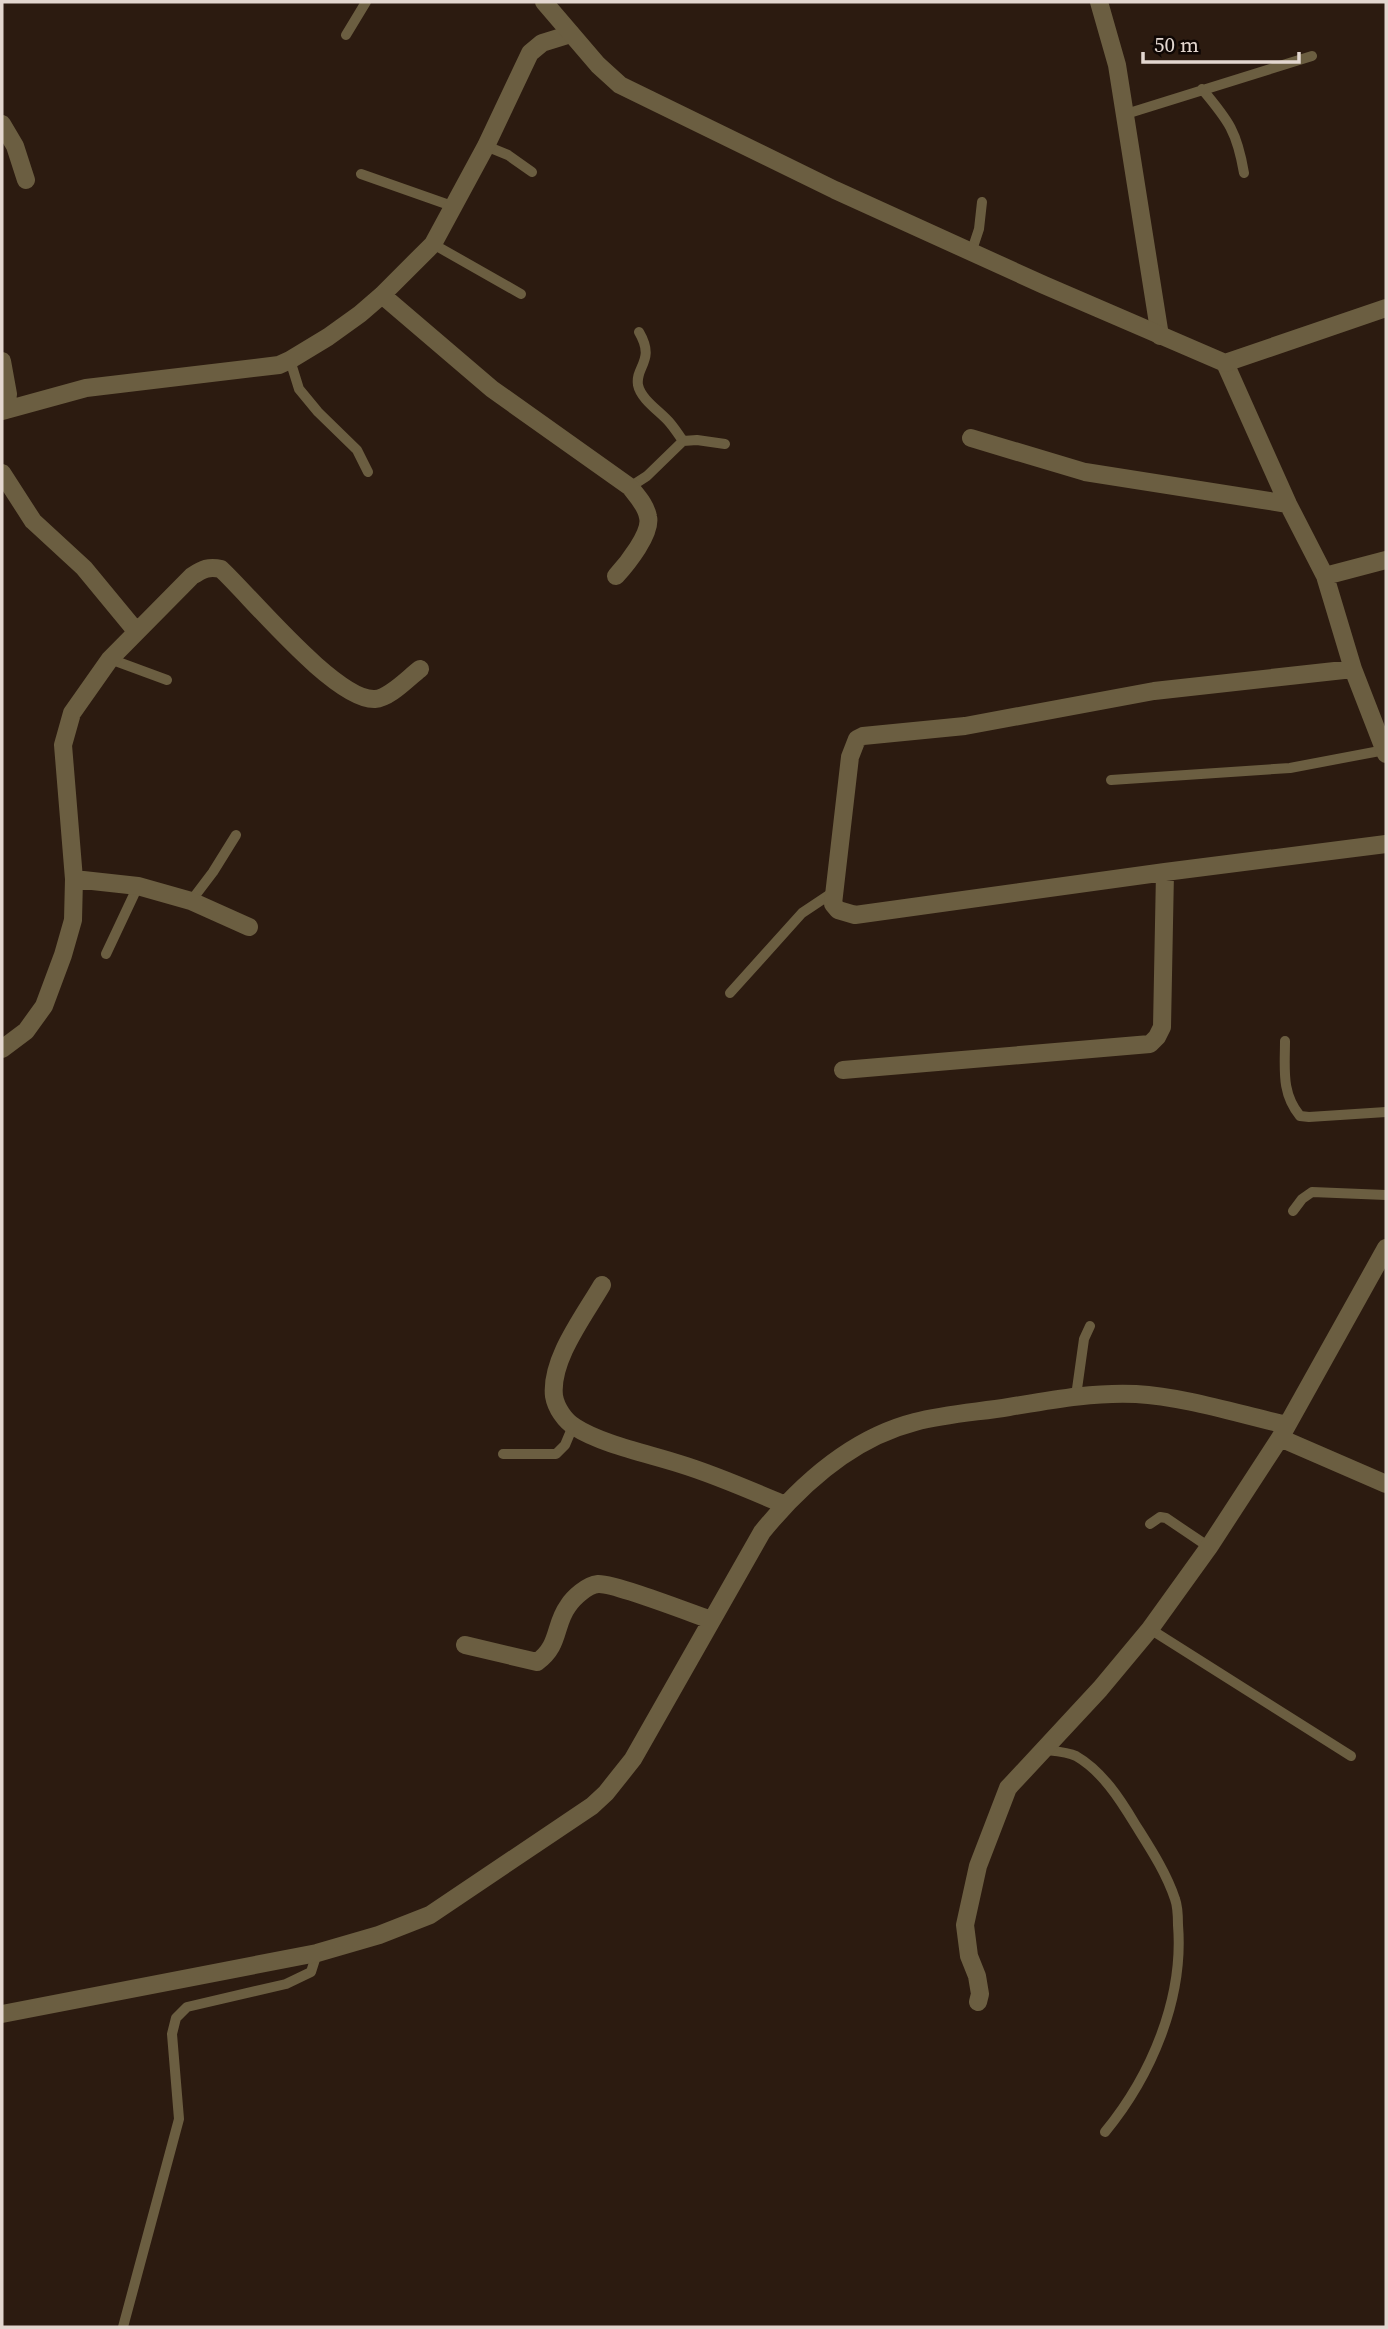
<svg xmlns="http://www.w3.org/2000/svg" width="1388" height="2329" font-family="'Source Serif 4',serif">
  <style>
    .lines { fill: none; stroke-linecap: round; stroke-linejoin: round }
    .service { stroke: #6b5e41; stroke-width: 10 }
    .minor { stroke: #6b5e41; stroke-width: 18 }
    .tertiary { stroke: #6b5e41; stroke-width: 18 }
  </style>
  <rect width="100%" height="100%" fill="#2c1b10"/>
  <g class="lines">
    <path class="service" d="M346,35l20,-33
      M1202,89c27,32 35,43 42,84
      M1126,114l186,-58
      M486,146l22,9 24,17
      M361,174l91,32
      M433,244l88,50
      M972,250l7,-21 3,-27
      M639,332c17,29 -4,34 -1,53 3,15 23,27 32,38 5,6 9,12 13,18
      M290,360l9,29 19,23 39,38 11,22
      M630,487l17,-11 36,-35 14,-1 28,4
      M110,659l57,21
      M1111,780l179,-12 95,-18
      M191,901l22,-29 23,-37
      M106,954l32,-68
      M730,993l72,-80 30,-20
      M1285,1041c0,28 -4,52 15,75l9,1 77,-5
      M1293,1211l9,-12 10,-7 74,3
      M1076,1396l8,-57 6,-13
      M503,1454h53l9,-9 8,-19
      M1150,1524l10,-7 6,1 43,29
      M1150,1629l201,127
      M1045,1750c9,1 23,2 31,6 26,15 44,43 59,68 15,24 31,48 40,75 3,8 3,18 3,26 6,74 -27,151 -73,207
      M123,2327l56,-208 -7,-85 4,-16 11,-11 99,-23 25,-12 6,-19"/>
    <path class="minor" d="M1099,2l18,63 43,271
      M2,124l13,22 11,34
      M382,295l110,94 138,98c7,9 16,18 18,30 4,16 -21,47 -32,59
      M2,361l6,33 -3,16
      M1225,363l63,141 37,72 28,93 33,85
      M2,411l84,-23 193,-23 11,-5 38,-23 32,-23 22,-19 51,-51 53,-98 44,-93 12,-10 29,-9
      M971,438l114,34 203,32
      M2,473l31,48 51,47 52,63
      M1325,576l61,-16
      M1353,669l-199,22 -189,35 -102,10 -6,3 -7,18 -17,147 5,6 17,5 310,-43 221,-28
      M74,879l64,7 53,15 58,26
      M2,1049l24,-18 18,-25 19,-51 10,-35 1,-41 -11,-134 9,-32 38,-54 82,-83c11,-7 17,-10 29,-7 31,29 115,132 154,130 15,-1 33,-21 45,-30
      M843,1070l307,-26 7,-7 5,-10 3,-155
      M602,1285c-18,31 -52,75 -48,111 2,12 11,25 21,31 26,17 74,27 105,37 36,11 70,26 105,41
      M1280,1438l106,46
      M465,1645l72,17c23,-16 17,-37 31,-56 5,-8 19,-21 30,-22 16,-1 93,29 113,36
      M978,2002l2,-8 -3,-18 -8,-20 -4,-31 13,-59 30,-78 92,-99 50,-60 59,-82 71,-109 106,-190
      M2,2014l315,-61 62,-18 51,-20 162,-109 14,-13 27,-34 129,-227c40,-49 90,-94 153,-110 30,-8 63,-10 94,-15 42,-7 84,-15 127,-13 50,3 102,20 151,31"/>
    <path class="tertiary" d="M544,2l54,63 22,20 215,105 209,95 181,78 161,-55"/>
  </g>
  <rect width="1388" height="2329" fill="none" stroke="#e3d7d0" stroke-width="7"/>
  <path d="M1143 52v10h156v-10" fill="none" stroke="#e3d7d0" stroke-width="3.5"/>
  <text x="1154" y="52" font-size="21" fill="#e3d7d0" stroke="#0f0704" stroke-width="5" paint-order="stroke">50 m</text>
</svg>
